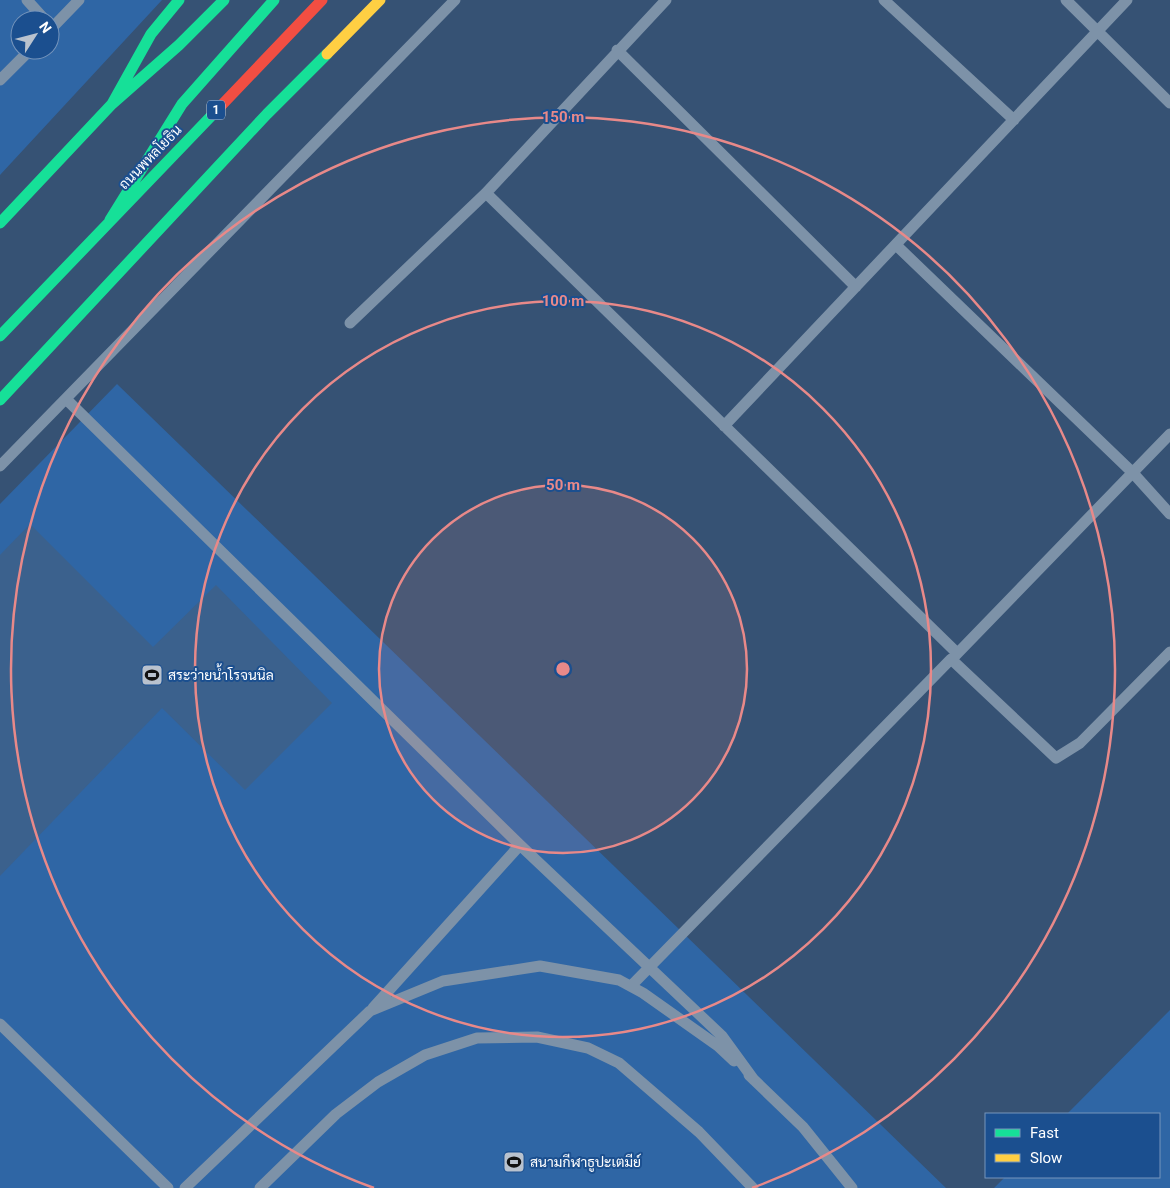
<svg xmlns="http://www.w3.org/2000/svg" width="1170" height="1188" font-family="Roboto,Sarabun,sans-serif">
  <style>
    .green { fill: #2f66a5; fill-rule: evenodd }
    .water { fill: #3b618d }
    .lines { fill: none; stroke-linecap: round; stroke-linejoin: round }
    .lane { stroke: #7d92a8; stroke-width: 11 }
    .fast { stroke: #16e098; stroke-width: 11 }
    .slow { stroke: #ffcf43; stroke-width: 11 }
    .jam { stroke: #f24e42; stroke-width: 11 }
    .ring { fill: none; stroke: #e88989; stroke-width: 2.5 }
    .labels { text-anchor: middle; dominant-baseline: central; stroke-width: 4; stroke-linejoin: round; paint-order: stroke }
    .shield { fill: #1b4f8f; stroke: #bbcadd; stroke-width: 1 }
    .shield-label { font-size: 12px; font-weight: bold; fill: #fff }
    .street-label { font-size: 14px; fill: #fff; stroke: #1b4f8f }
    .poi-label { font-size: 14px; fill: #fff; stroke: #1b4f8f; text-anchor: start }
    .centre { fill: #e88989; stroke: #1b4f8f; stroke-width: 2.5 }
    .ring-label { font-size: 15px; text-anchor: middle; font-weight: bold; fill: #e88989; stroke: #1b4f8f; stroke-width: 4; stroke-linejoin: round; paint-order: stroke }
  </style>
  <rect width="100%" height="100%" fill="#365274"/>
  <path class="green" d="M0,0h162l-162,175zM20,20h30v30h-30z
    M117,384l829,804h-946v-684z
    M1170,1010v178h-176l11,-11h154v-63h-92z"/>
  <path class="water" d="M30,524l123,123 63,-62 116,118 -87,87 -83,-82 -162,168v-321z"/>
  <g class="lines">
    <path class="lane" d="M27,0l18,20
      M884,0l130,120
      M1066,0l104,103
      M50,30l29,-30
      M617,50l239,237
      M0,80l30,-30
      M486,193l471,460
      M896,245l237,228 37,41
      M350,323l136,-130 180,-193
      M66,399l454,446 202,191 32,44
      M724,426l403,-426
      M0,466l455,-466
      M952,659l218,-225
      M631,986l320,-327 105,99 24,-15 90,-91
      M373,1008l147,-163
      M0,1024l168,164
      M749,1075l54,52 49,61
      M185,1188l185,-177 73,-30 97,-15 79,14 24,13 75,53 16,15
      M260,1188l76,-74 42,-32 47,-27 52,-17 60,-1 51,11 31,15 80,69 54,56"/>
    <path class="fast" d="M112,104l67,-59 45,-45
      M110,220l72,-116 92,-104
      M0,223l112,-119 39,-70 28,-34
      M0,336l217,-226
      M0,400l267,-286 60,-60"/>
    <path class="slow" d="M327,54l53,-54"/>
    <path class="jam" d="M217,110l105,-110"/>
  </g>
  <circle cx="563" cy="669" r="184" fill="#e88989" fill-opacity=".12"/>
  <g class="ring">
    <circle cx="563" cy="669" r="184"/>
    <circle cx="563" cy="669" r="368"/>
    <path d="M374 1188A552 552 0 1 1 752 1188"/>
  </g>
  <defs>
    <g id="stadium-square" transform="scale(1.125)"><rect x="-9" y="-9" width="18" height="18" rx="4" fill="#b9c2ce" stroke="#1b4f8f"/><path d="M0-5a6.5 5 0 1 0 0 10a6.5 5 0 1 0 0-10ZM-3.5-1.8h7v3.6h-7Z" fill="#111"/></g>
  </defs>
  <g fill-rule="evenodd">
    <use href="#stadium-square" x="152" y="675"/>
    <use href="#stadium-square" x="514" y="1162"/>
  </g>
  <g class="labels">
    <rect class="shield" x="207" y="100.5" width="18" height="19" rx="4"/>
    <g class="shield-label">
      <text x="216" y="110">1</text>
    </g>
    <g class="street-label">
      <text transform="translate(150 157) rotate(-46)">ถนนพหลโยธิน</text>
    </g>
    <g class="poi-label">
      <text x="168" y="675">สระว่ายน้ำโรจนนิล</text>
      <text x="530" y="1162">สนามกีฬาธูปะเตมีย์</text>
    </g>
  </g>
  <circle cx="563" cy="669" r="8" class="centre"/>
  <g class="ring-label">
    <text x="563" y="122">150 m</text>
    <text x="563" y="306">100 m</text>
    <text x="563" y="490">50 m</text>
  </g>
  <rect x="985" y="1113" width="175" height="65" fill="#1b4f8f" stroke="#7695bc"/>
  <rect x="995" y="1129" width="25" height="8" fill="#16e098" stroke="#7695bc"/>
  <text x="1030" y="1138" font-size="15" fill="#ffffff">Fast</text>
  <rect x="995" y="1154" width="25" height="8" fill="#ffcf43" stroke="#7695bc"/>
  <text x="1030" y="1163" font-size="15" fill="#ffffff">Slow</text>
  <g transform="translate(35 35) rotate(54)"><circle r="24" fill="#1b4f8f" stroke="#7695bc"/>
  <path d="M0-4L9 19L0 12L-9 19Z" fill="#b9c2ce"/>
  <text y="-8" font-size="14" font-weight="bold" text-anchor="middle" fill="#ffffff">N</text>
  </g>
</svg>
